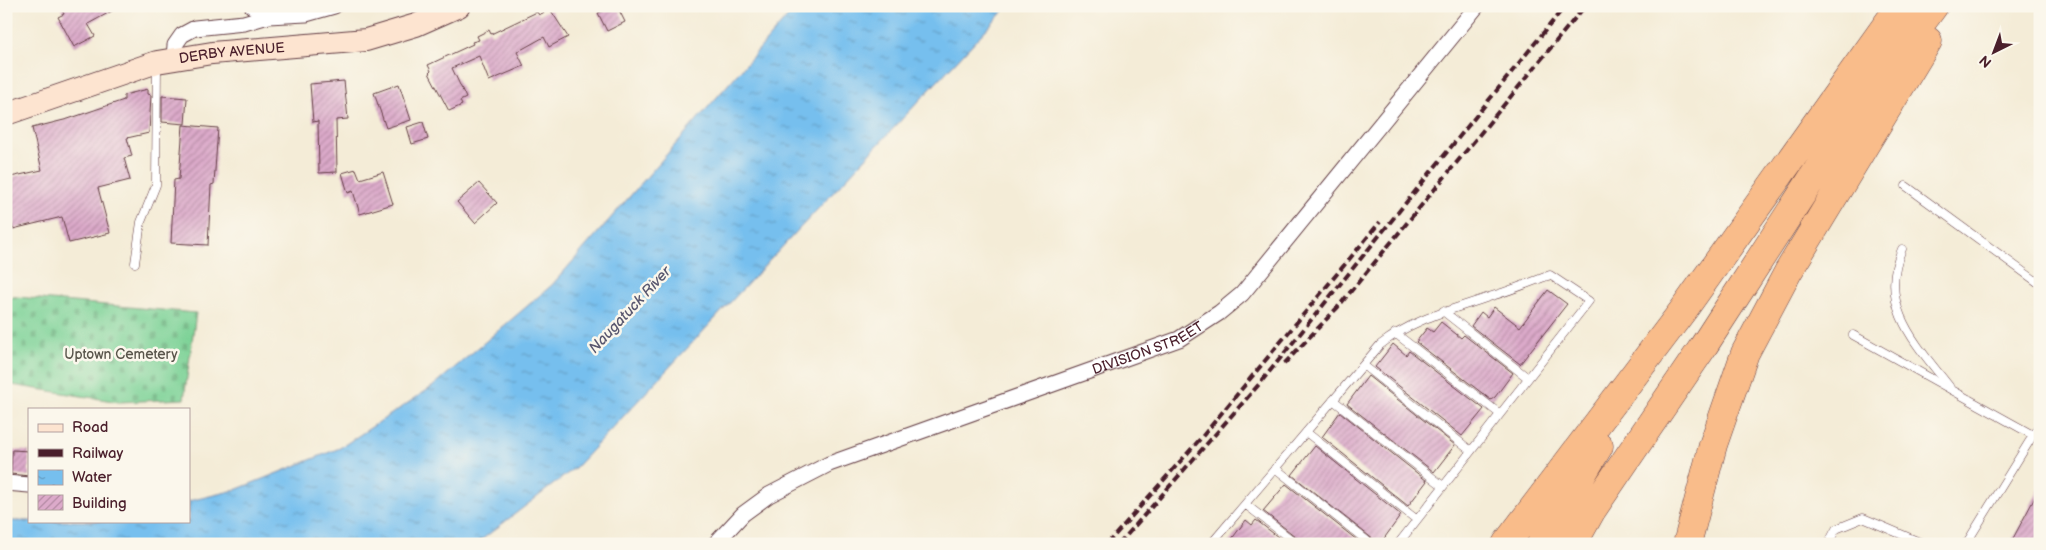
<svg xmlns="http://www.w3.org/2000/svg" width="2046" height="550" font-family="'Balsamiq Sans',sans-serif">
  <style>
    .cemetery { fill: url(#cemetery-stones); stroke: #627860 }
    .water { fill: url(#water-ripples); stroke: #606f8c }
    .building { fill: url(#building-hatch) }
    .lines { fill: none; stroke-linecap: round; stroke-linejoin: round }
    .lane-casing { stroke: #643e45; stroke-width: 9 }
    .street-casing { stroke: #643e45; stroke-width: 17 }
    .secondary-casing { stroke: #643e45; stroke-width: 24 }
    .highway-casing { stroke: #643e45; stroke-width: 29 }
    .lane { stroke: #fff; stroke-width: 8 }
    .street { stroke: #fff; stroke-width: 15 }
    .secondary { stroke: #fde4d0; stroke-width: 22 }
    .highway { stroke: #f9bc8a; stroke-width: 28 }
    .rail { stroke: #4a1f2b; stroke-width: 4; stroke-dasharray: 8 4; stroke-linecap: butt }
    .labels { text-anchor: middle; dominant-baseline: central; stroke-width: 5; stroke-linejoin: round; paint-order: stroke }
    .street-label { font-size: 14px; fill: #4a1f2b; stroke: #fbf7ec }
    .park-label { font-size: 14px; fill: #59554b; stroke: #fbf7ec }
    .water-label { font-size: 15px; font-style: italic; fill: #59576f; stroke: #fbf7ec }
  </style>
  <defs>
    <pattern id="cemetery-stones" width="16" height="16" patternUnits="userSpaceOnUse" patternTransform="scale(1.25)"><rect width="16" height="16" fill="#7bd296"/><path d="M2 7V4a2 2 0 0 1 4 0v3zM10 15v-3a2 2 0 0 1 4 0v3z" fill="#6cb481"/></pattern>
    <pattern id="water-ripples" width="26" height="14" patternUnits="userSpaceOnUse" patternTransform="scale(1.25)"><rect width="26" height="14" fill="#76bfee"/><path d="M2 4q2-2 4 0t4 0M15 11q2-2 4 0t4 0" fill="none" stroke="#639bc1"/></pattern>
    <pattern id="building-hatch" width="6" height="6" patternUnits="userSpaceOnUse" patternTransform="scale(1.25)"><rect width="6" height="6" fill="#dcaaca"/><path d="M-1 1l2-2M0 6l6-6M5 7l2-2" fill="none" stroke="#b48aa4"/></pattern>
  </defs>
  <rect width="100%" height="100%" fill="#fbf7ec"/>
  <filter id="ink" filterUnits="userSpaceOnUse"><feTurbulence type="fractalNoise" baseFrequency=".02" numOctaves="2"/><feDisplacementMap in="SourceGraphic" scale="10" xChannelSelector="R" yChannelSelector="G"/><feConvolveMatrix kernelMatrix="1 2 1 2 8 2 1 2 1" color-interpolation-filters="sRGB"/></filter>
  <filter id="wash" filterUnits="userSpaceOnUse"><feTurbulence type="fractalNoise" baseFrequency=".0096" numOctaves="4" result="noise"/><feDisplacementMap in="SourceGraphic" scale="20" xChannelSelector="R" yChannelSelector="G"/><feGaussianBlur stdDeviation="1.12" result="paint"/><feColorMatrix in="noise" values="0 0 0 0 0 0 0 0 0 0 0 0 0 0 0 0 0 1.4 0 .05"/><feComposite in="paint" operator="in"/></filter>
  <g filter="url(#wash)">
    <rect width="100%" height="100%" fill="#f4ecd7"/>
    <path class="cemetery" d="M6,296l190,17 -12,86 -65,3 -113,-18z"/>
    <path class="water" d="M797,6h211l-432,461 -100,77h-470v-23h183v-20l46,-11 105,-42 92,-61 120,-102z"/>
    <g id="blocks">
      <path class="building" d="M60,6h61l-33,18 7,12 -21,11 -16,-30 6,-3z
        M612,6h5l8,16 -18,9 -9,-18z
        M550,9l18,28 -19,10 -5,-10 -27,15 7,14 -35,15 -10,-25 -27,12 14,30 -6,3 2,4 -13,6 -20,-38 2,-2 -3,-6 45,-21 -1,-2 7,-2 -2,-4 12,-6 2,4 46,-22 2,3z
        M344,81l4,38 -12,1 1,52 -18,1 -1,-52 -5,1 -3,-38z
        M399,84l12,36 -25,8 -12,-35z
        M148,89v5l3,1 -2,38 -22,5 5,18 -8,2 6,22 -32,8 12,45 -41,10 -7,-26 -49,12 -7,-27v-24l36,-8 -10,-42 36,-9 56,-19v-5z
        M162,96l25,2 -2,26 -23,-2z
        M423,122l5,17 -16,5 -5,-17z
        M183,125l35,3 -4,56 -3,1 -3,60 -37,-2 3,-63 5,-1z
        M356,169l4,10 23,-7 10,32 -33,10 -7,-23 -5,2 -6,-20z
        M479,183l18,20 -22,20 -18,-21z
        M1548,290l19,14 -47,60 -49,-38 10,-14 6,5 7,-10 26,20z
        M1441,322l20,16 3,-3 49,38 -18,24 -4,3 -75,-58 11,-14 6,4z
        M1393,344l13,11 3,-4 75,58 -22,27 -87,-69z
        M1368,376l87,69 -21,27 -87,-68z
        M1340,412l87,69 -19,25 -86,-69z
        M1315,446l86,69 -21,29h-4l-2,-4 -82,-65z
        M12,450l17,1v25l-18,-2z
        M1286,484l76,60h-59l-3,-4 -37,-29z
        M2040,488v56h-30z
        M1246,520l6,5 4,-5 31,24h-59z"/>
    </g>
  </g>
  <g filter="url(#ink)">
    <use href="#blocks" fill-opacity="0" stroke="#643e45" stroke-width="1"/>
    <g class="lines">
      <g class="lane-casing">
        <path id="lane" d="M1906,186l134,98
          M1902,249c-25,56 14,95 47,137
          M135,263l6,-41 15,-37 1,-121
          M1443,311l85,67
          M1395,333l105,81
          M1853,335l178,99
          M1363,365l108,86
          M1333,400l110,86
          M1306,432l111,88
          M1275,468l96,76
          M1245,504l52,40
          M1211,544l169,-199c34,-27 72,-35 112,-49 20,-6 39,-14 58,-21l39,26 -191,243
          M1828,544l8,-15 27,-11 61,26
          M1966,544l74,-120"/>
      </g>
      <g class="street-casing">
        <g id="street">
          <path d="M252,6l16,10 38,-2 28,-8"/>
          <path d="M174,59l1,-14 7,-10 13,-7 49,-5 24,-7"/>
          <path d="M6,483l23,2"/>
          <path id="s1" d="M715,544l28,-30 26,-19 60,-31 350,-125 40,-26 23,-19 235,-288"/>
        </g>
      </g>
      <g class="secondary-casing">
        <g id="secondary">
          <path id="s2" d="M6,114l151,-52 55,-9 154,-13 50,-15 43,-19"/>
        </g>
      </g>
      <g class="highway-casing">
        <path id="highway" d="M1506,544l178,-235 216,-303
          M1541,544l58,-98
          M1573,544l19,-34 111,-163 147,-227 84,-114
          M1687,544l26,-99 32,-92 43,-81 140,-231"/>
      </g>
      <use href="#lane" class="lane"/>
      <use href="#street" class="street"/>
      <use href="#secondary" class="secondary"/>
      <use href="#highway" class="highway"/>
      <path class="rail" d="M1284,364l54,-57 247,-301
        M1107,544l94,-106 179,-216
        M1119,544l142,-162 304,-376"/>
    </g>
  </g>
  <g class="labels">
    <g class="street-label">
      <text stroke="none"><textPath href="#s2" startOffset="235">DERBY AVENUE</textPath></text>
      <text stroke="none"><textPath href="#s1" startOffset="480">DIVISION STREET</textPath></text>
    </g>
    <g class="park-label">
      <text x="121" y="354">Uptown Cemetery</text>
    </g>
    <g class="water-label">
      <text transform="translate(630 310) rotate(-47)">Naugatuck River</text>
    </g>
  </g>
  <rect width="2046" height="550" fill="none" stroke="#fbf7ec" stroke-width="25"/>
  <rect x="28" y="408" width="162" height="115" fill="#fbf7ec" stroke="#b4a19f"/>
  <rect x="38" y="424" width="25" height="8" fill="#fde4d0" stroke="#b4a19f"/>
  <text x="72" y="432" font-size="15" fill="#4a1f2b">Road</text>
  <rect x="38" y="449" width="25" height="8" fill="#4a1f2b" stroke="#b4a19f"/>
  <text x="72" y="458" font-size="15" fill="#4a1f2b">Railway</text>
  <rect x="38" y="470" width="25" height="15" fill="url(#water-ripples)" stroke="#b4a19f"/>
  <text x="72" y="482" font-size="15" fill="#4a1f2b">Water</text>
  <rect x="38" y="495" width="25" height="15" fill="url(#building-hatch)" stroke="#b4a19f"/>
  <text x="72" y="508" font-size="15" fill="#4a1f2b">Building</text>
  <g transform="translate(1994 52) rotate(222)" stroke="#fbf7ec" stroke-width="4" paint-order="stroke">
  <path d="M0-4L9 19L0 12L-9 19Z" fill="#4a1f2b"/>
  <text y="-8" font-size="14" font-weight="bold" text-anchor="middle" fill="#4a1f2b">N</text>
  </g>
</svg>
